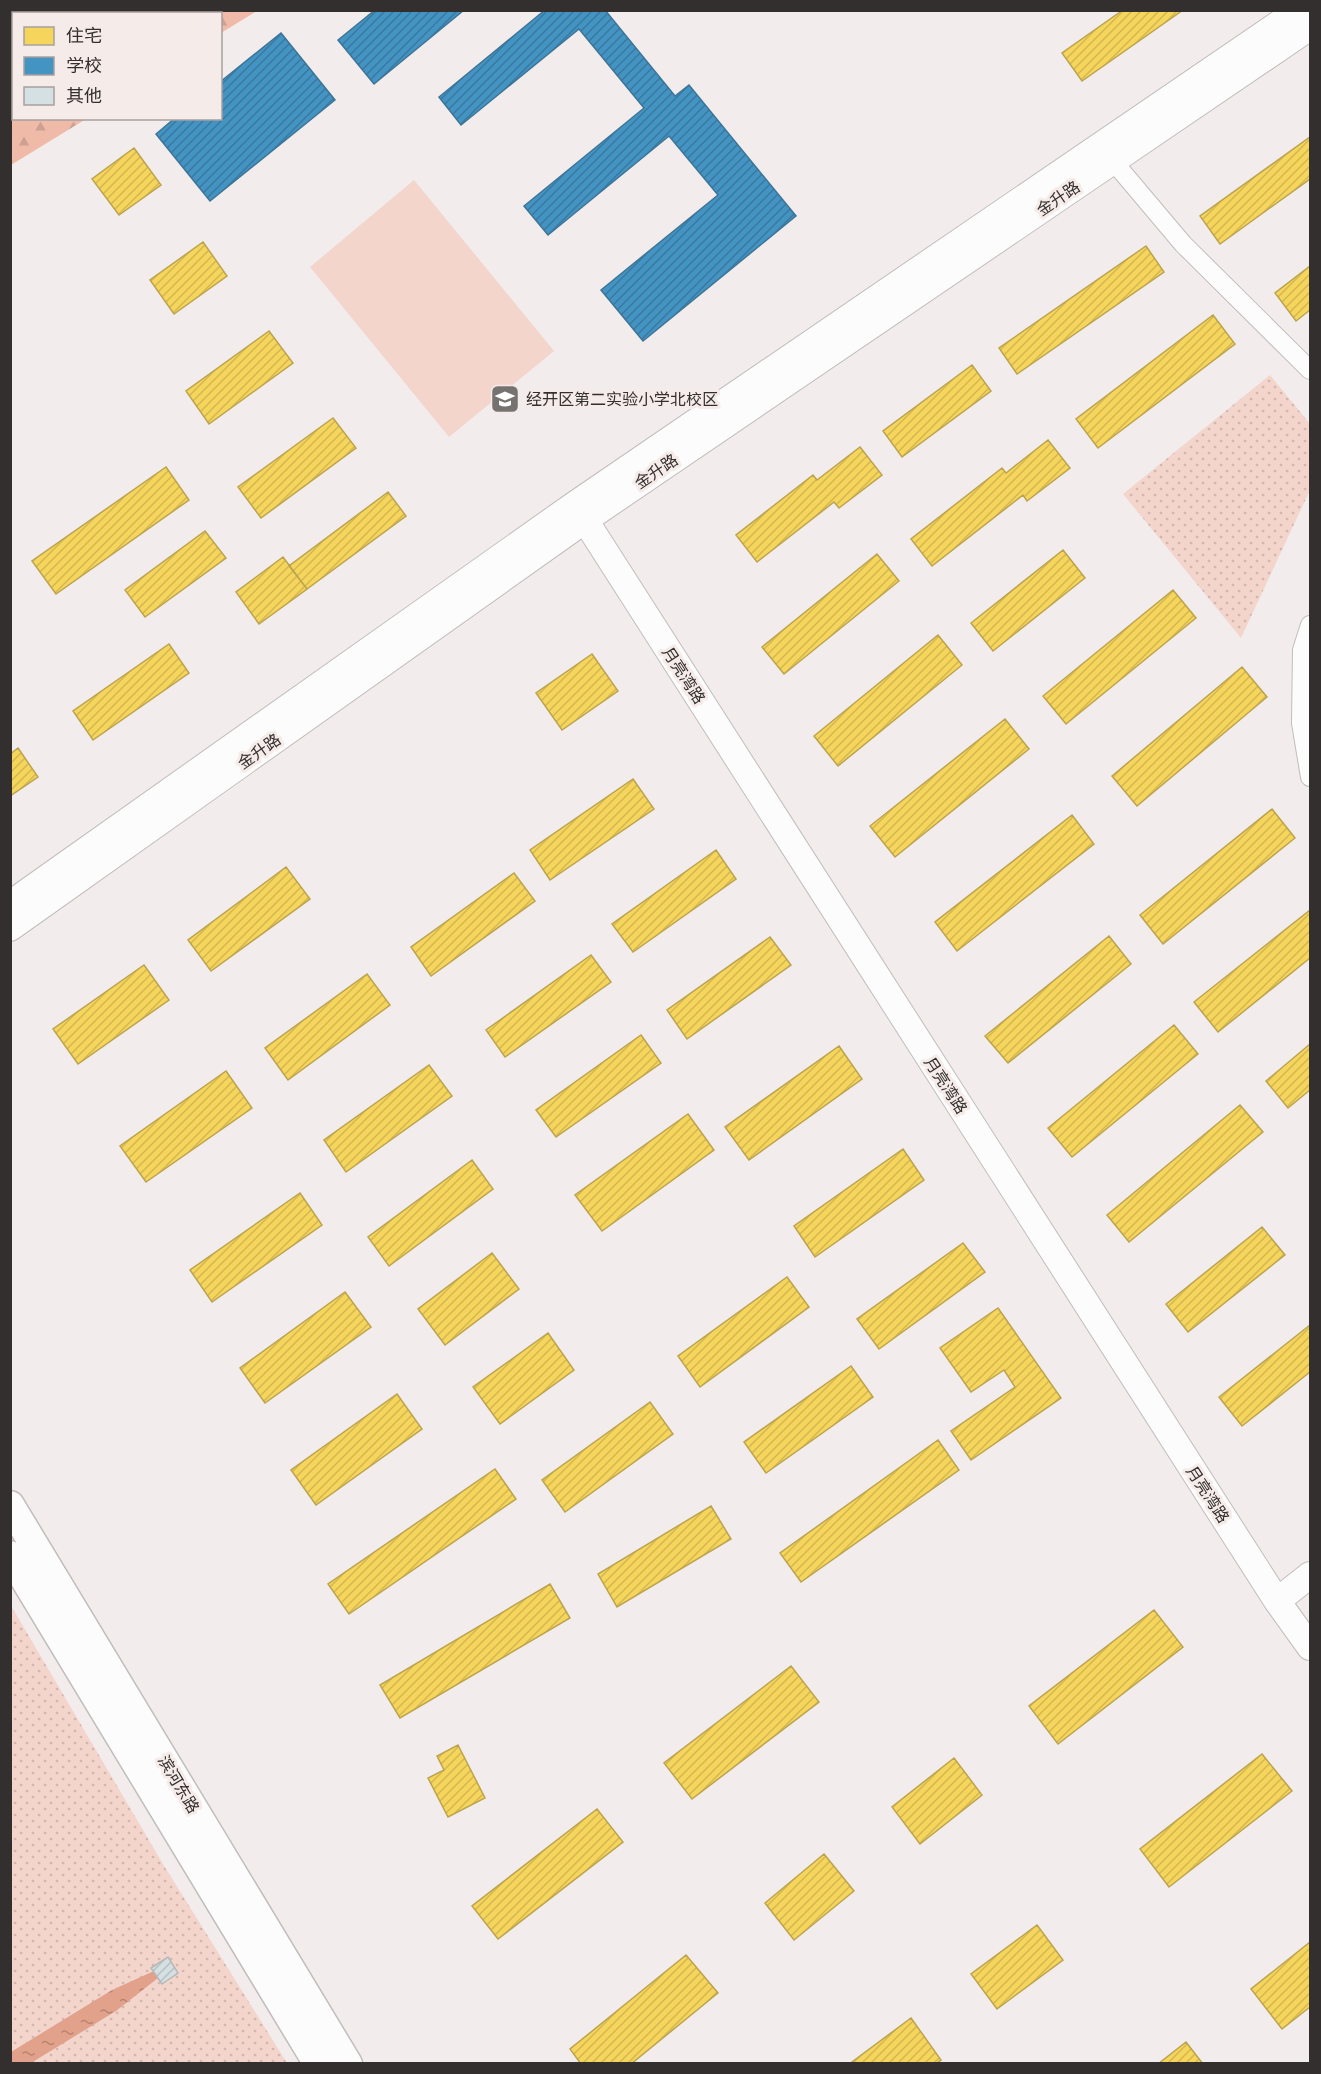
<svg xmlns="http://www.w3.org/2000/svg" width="1321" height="2074" font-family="Inter,'Noto Sans SC',sans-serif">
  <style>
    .forest { fill: url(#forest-firs) }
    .park { fill: url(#park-dots) }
    .pitch { fill: #f3d5cb }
    .water { fill: url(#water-ripples) }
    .homes { fill: url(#homes-hatch); stroke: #bca34e; stroke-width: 1.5 }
    .schools { fill: url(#schools-hatch); stroke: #3e7596; stroke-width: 1.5 }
    .building { fill: url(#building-hatch); stroke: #b7b7b7; stroke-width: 1.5 }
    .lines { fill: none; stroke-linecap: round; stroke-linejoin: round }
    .street-casing { stroke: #c1bdbc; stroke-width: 20 }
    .secondary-casing { stroke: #c1bdbc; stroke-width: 28 }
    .primary-casing { stroke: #c1bdbc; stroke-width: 31 }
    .street { stroke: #fdfcfc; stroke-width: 18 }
    .secondary { stroke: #fdfcfc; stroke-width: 26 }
    .primary { stroke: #fdfcfc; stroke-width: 28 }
    .labels { text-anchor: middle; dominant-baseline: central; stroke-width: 6; stroke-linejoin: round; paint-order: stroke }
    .street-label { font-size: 16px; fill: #332f2e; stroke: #f5ece9 }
    .poi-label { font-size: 16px; fill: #332f2e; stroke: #f5ece9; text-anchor: start }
  </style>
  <defs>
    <pattern id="forest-firs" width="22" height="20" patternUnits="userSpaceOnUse" patternTransform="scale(1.5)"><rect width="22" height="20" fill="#efbaa8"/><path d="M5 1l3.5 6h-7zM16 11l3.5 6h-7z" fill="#cda091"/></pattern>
    <pattern id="park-dots" width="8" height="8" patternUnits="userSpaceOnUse" patternTransform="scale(1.5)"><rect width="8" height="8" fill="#f3d5cb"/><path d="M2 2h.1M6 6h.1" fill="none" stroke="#d1b7af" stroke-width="1.8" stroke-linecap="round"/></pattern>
    <pattern id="water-ripples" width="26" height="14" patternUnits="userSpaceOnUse" patternTransform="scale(1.5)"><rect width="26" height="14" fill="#e1a18a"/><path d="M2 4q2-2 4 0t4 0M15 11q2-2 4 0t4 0" fill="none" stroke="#b78471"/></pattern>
    <pattern id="homes-hatch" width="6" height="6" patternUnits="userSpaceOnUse" patternTransform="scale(1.5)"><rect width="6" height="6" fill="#f6d55c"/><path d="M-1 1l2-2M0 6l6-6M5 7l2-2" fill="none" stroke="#d3b750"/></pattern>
    <pattern id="schools-hatch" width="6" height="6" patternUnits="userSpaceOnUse" patternTransform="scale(1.5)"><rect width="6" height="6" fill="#4393c3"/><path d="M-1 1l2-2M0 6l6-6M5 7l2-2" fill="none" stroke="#39789f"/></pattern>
    <pattern id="building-hatch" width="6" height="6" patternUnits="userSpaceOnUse" patternTransform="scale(1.5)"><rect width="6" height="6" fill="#d5e0e3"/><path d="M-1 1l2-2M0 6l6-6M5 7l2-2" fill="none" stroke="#b7c0c3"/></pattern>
  </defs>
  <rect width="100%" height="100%" fill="#f2edec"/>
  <path class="forest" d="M11,10h246v1l-36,22 -1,-19h-206v104l72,1 -75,46z"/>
  <path class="park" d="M1270,375l40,49v66l-69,148 -118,-144z
    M10,1604l153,260 124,199h-276z"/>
  <path class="pitch" d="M414,180l140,171 -105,86 -139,-170z"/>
  <path class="water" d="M154,1971l4,7 -42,33 -85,52 -20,1v-12l101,-62z"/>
  <path class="homes" d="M1123,10h60l-101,71 -20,-28z
    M1310,137v42l-90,65 -20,-28z
    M134,148l27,37 -42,30 -27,-36z
    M203,242l24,34 -53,38 -24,-34z
    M1146,246l18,26 -147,102 -18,-26z
    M1310,266v44l-14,11 -21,-28z
    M1213,315l22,29 -137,104 -22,-29z
    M269,331l24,32 -84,61 -23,-33z
    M972,365l19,26 -89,66 -19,-26z
    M333,418l23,30 -95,70 -23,-31z
    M1048,440l22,28 -43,33 -4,-6 -91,71 -21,-27 91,-71 4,5z
    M860,447l22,28 -43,33 -5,-6 -77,60 -21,-27 77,-60 4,5z
    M166,467l23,33 -133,94 -24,-33z
    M388,492l18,24 -99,73 -18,-23z
    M205,531l21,27 -81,59 -20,-27z
    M1063,550l22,28 -92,73 -22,-28z
    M877,554l22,27 -115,93 -22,-27z
    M283,557l24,32 -48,35 -23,-32z
    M1173,590l23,28 -130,106 -23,-28z
    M938,635l24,30 -124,101 -24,-30z
    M169,644l20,29 -96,67 -20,-29z
    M592,654l26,37 -56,39 -26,-37z
    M1242,667l25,30 -130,109 -25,-30z
    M1005,719l24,30 -134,108 -25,-31z
    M18,748l20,29 -28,19v-42z
    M633,779l21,30 -104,71 -20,-30z
    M1272,809l23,29 -132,106 -23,-29z
    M1072,815l22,29 -137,107 -22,-29z
    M716,850l20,29 -103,73 -21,-28z
    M286,867l24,32 -99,72 -23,-31z
    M514,873l21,28 -104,75 -20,-29z
    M1310,910v48l-92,74 -24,-30z
    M1109,936l22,28 -123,99 -23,-27z
    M770,937l21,28 -104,74 -20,-29z
    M591,955l20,27 -106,75 -19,-27z
    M144,965l25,35 -91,64 -25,-35z
    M367,974l23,31 -102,75 -23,-32z
    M1174,1025l24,29 -126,103 -24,-29z
    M641,1035l20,28 -105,74 -20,-27z
    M1310,1044v46l-22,18 -22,-27z
    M839,1046l23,33 -113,81 -24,-33z
    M429,1065l23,31 -106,76 -22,-32z
    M226,1071l26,37 -106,74 -26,-36z
    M1240,1105l23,27 -134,110 -22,-27z
    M688,1114l26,36 -112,81 -27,-36z
    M903,1149l21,31 -109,77 -21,-31z
    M472,1160l21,29 -104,77 -21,-29z
    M300,1193l22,32 -110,77 -22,-32z
    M1262,1227l23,28 -97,77 -22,-28z
    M963,1243l22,29 -106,77 -22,-30z
    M492,1253l27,36 -74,56 -27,-36z
    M787,1277l22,30 -109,80 -22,-31z
    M345,1292l26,35 -106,76 -25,-35z
    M998,1308l63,90 -90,62 -20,-29 64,-44 -11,-17 -33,22 -31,-44z
    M1310,1325v47l-68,54 -23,-29z
    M548,1333l26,37 -74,54 -27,-37z
    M851,1366l22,31 -107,76 -22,-31z
    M397,1394l25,35 -106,76 -25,-35z
    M650,1402l23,32 -108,78 -23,-32z
    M938,1440l21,30 -158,112 -21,-29z
    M495,1469l21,30 -167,115 -21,-30z
    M711,1506l20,33 -114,68 -19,-33z
    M550,1584l20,34 -170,100 -20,-33z
    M1154,1610l29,37 -125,97 -29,-38z
    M791,1666l28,36 -127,97 -28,-36z
    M458,1745l27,53 -37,19 -20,-39 16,-8 -7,-14z
    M1262,1754l30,37 -123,96 -29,-38z
    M954,1758l28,37 -62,49 -28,-37z
    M597,1809l26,33 -125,97 -26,-33z
    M824,1854l30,37 -60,49 -29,-37z
    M1037,1925l26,35 -66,49 -26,-35z
    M1310,1942v65l-28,22 -31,-40z
    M686,1955l32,38 -87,71h-50l-11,-15z
    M911,2018l30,42 -5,4h-83l-1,-2z
    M1186,2042l17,22h-45z"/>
  <path class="schools" d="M375,10h89l-90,74 -36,-44z
    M545,10h60l70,86 14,-11 107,131 -153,125 -42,-51 117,-95 -49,-59 -121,99 -24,-29 120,-98 -65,-79 -118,96 -22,-28z
    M281,33l54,67 -125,101 -54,-67 19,-16h45v-36z"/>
  <path class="building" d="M168,1957l10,16 -16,11 -11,-16z"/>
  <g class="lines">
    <g class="street-casing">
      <path id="street" d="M1113,161l70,83 127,126
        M1310,625l-8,25 -1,73 9,54"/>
    </g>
    <g class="secondary-casing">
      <path id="secondary" d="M585,520l692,1081 33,46
        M10,904l564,-399 725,-495
        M10,928l575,-408 725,-493
        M1277,1601l33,-26"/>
    </g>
    <g class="primary-casing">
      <path id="primary" d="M10,1505l338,559
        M10,1555l308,509"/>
    </g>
    <use href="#street" class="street"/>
    <use href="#secondary" class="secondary"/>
    <use href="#primary" class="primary"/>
  </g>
  <defs>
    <g id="school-square" transform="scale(1.5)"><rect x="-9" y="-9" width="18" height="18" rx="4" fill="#767270" stroke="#f5ece9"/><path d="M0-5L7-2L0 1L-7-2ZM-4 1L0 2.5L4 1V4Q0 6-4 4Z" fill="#fff"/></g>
  </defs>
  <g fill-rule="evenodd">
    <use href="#school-square" x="505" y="399"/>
  </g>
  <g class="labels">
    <g class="street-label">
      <text transform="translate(1058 198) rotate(-34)">金升路</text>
      <text transform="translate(656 471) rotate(-34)">金升路</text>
      <text transform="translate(684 675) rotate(57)">月亮湾路</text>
      <text transform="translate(259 751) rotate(-35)">金升路</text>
      <text transform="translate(946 1085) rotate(57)">月亮湾路</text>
      <text transform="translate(1208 1494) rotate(57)">月亮湾路</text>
      <text transform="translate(179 1784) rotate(59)">滨河东路</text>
    </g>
    <g class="poi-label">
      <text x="526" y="399">经开区第二实验小学北校区</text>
    </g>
  </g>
  <rect width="1321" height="2074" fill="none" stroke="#332f2e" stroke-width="24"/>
  <rect x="12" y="12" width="210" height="108" fill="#f5ece9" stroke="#a7a09e" stroke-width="1.5"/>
  <rect x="24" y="27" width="30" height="18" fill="#f6d55c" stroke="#a7a09e" stroke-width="1.5"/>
  <text x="66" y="42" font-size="18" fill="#332f2e">住宅</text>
  <rect x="24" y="57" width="30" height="18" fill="#4393c3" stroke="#a7a09e" stroke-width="1.5"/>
  <text x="66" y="72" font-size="18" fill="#332f2e">学校</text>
  <rect x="24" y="87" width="30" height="18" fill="#d5e0e3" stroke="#a7a09e" stroke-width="1.5"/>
  <text x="66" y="102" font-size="18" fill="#332f2e">其他</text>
</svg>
